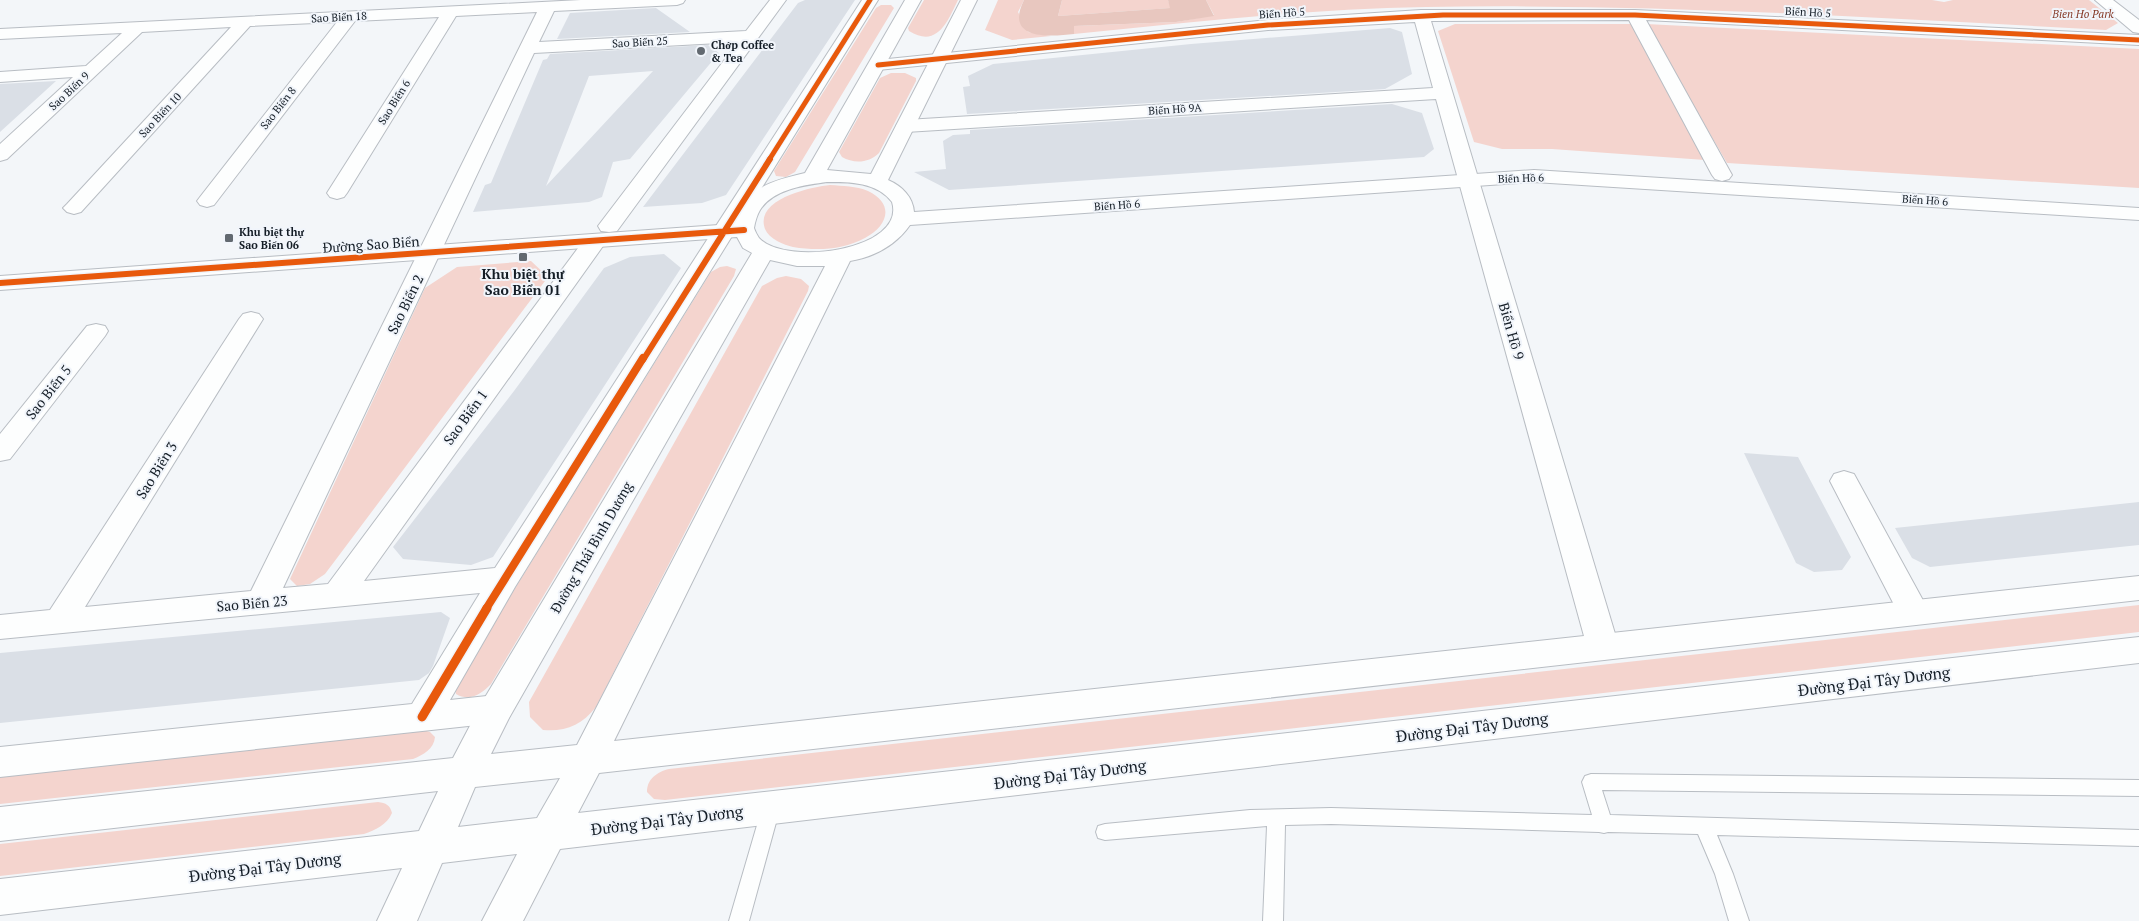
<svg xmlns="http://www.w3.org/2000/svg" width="2139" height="921" font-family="'PT Serif',serif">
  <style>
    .green { fill: #f4d4ce }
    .forest { fill: #e8c7bf }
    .building { fill: #dadfe6; fill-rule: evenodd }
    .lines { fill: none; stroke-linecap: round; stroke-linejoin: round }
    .lane-casing { stroke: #b8bdc3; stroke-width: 2 }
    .street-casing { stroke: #b8bdc3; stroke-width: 2 }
    .secondary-casing { stroke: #b8bdc3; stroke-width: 2 }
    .lane { fill: #fdfefe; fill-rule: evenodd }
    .street { fill: #fdfefe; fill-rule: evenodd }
    .secondary { fill: #fdfefe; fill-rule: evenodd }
    .cycleway-far3-casing { stroke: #f1f5fb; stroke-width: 7 }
    .cycleway-far2-casing { stroke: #f1f5fb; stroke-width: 9 }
    .cycleway-far1-casing { stroke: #f1f5fb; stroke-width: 11 }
    .cycleway-casing { stroke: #f1f5fb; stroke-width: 12 }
    .cycleway-far3 { stroke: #e8590c; stroke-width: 5 }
    .cycleway-far2 { stroke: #e8590c; stroke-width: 6 }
    .cycleway-far1 { stroke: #e8590c; stroke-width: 8 }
    .cycleway { stroke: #e8590c; stroke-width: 9 }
    .poi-dot { fill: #626970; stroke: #f1f5fb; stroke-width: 2 }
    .labels { text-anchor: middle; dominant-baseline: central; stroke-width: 4; stroke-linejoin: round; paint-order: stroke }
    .far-street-label { font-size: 11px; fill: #141d26; stroke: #f1f5fb }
    .far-park-label { font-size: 11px; font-style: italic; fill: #863927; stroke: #f1f5fb }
    .far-poi-label { font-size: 11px; font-weight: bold; fill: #141d26; stroke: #f1f5fb; text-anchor: start }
    .street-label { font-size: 14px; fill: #141d26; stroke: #f1f5fb }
    .poi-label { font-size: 14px; font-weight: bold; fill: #141d26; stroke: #f1f5fb }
    .near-street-label { font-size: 16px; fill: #141d26; stroke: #f1f5fb }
  </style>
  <rect width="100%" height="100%" fill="#f3f6f9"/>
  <path class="green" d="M924,0h34c-10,20 -20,49 -49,31l-1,-3z
    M998,0h26l-6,12 10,20 23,4 -39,4 -27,-10z
    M1062,0h106l3,8 -113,8z
    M1206,0h726l12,2 9,-2h136l29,23 -12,7c-226,-12 -453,-27 -680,-23 -117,2 -235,15 -352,27v-8l102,-4 38,-7z
    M881,5h10l3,3 -99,164 -9,5 -10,-1 -2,-5 102,-163z
    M1455,24h176l74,136 -153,-11h-50l-28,-7 -36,-111z
    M1646,24l493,25v139l-412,-25z
    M891,73h14l11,5v3l-37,72c-10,10 -25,11 -37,4l-3,-5 41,-74z
    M830,185c13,1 26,1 38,6 27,13 20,35 -3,47 -22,12 -48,13 -72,9 -9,-2 -24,-8 -28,-18 -11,-30 46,-42 65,-44z
    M531,261l17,16 -223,297 -15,10 -13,2 -7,-7 135,-291 32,-21z
    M727,266l9,3 -2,7 -243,408c-9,10 -22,18 -35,10l-1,-5 2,-7 254,-410 9,-5z
    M786,276l15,3 8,7 -1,5 -212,416c-14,18 -31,25 -53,23l-13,-13 -1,-15 233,-416 15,-8z
    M2139,605v27l-1474,168 -11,-1 -7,-7c0,-13 10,-20 22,-23z
    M423,730l7,2 5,5c-1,12 -12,18 -22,22l-413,45v-29z
    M378,802c8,1 12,3 14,11 -5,12 -17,17 -28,21l-364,42v-32z"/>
  <path class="forest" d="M1024,0h38l-4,16 112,-8 -2,-8h38l8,16 -38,6 -102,4v8c-25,3 -70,6 -50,-34z"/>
  <path class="building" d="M805,0h50l-129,195 -24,8 -59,4 155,-204z
    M656,8l34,24 -133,7 13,-26z
    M1390,28l12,4 10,42 -27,15 -418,25 -4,-27 7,-1 -2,-10 25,-12 198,-20z
    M708,45l11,8 -89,106 -17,3 -11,35 -13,5 -116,10 12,-27 6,-2 52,-123 4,-1 3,-5zM653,71l-107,115 43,-110z
    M56,81l-56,51v-48z
    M1392,104l30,9 12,36 -10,8 -475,33 -35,-18 32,-3 -3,-28 10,-6 17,-1v-4z
    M664,254l17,14 -188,289 -22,8 -68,-6 -10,-12 121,-156 90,-123 26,-11z
    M1744,453l54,4 53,100 -9,13 -28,2 -18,-9z
    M2139,502v43l-209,22 -18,-9 -17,-30z
    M441,612l9,6 -17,48 -4,7 -10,7 -419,43v-70z"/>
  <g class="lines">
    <g class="lane-casing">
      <path id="lane" d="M1591,774l548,6v16l-537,-6 8,25 529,15v16l-422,-11 16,39 16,47h-20l-14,-47 -17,-40 -90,-2 -4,1 -5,-1 -268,-8 -46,1 -2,96h-20l4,-95 -162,14 -7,-2 -2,-6 2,-6 7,-2 145,-14 81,-2 261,7 -10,-33 3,-6z
        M771,800l6,2 3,6 -31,113h-20l33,-113 3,-6z"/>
    </g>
    <g class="street-casing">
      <path id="street" d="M581,0h104l-2,3 -6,2 -123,6 -15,31 207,-11 24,-31h16l-169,231 -8,1 -8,-1 -3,-5 140,-184 -204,11 -251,535 45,-4 259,-348 8,-2 8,2 3,5 -3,5 -239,335 131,-13 367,-568h16l-363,587 -65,113 46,-5 12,4 5,10 -5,10 -12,4 -496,54v-30l412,-43 68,-111 -480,46v-24l50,-5 189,-291 4,-5 8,-2 8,2 4,5 -178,288 166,-16 286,-579 -81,4 -109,177 -3,4 -7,2 -7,-2 -3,-4 112,-176 -84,4 -141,184 -7,2 -7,-2 -3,-4 3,-4 137,-175 -87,4 -169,186 -7,2 -7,-2 -4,-4 4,-4 164,-177 -89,5 -135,127 -7,2v-17l73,-67 -73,5v-10l86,-6 36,-33 -122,6v-10z
        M2095,0h18l26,20v13l-6,-1z
        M1421,10h214l504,25v10l-493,-25 86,155 -3,4 -7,2 -7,-2 -3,-4 -83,-155 -198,1 188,626 -5,9 -11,4 -11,-4 -5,-9 -151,-548 -530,33 -7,-2 -3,-4 3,-4 7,-2 527,-32 -18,-66 -147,8 -390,40 -6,-1 -3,-4 3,-4 6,-1 390,-40z
        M96,324l9,2 3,5 -3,5 -95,123 -10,2v-27l87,-108z
        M1844,471l10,3 71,130 5,9 -5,9 -11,3 -11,-3 -73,-141 4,-7z"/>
    </g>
    <g class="secondary-casing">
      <path id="secondary" d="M905,0h16l-94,170 44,4 90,-174h16l-89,180c14,6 25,17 26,32l620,-42 605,38v12l-605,-38 -624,43c-14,20 -36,32 -60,36l-236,480 1525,-165v24l-1540,173 -21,40 1561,-176v26l-1579,186 -37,72h-41l35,-67 -75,9 -25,58h-40l25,-53 -402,47v-36l419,-48 19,-40 -438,50v-34l453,-49 31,-59 268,-446 -9,-5 -6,-11 -737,53v-14l733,-52c13,-36 37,-43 72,-51zM827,182c23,0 50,0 65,20 15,48 -107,65 -133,36 -2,-3 -4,-7 -5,-10 1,-6 3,-13 6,-18 13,-21 45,-25 67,-28zM770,260l27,6h28l-248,479 -86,9 18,-36zM560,778l-23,40 -79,9 17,-40z"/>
    </g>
    <use href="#lane" class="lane"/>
    <use href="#street" class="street"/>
    <use href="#secondary" class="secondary"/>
    <g class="cycleway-far3-casing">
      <path id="cycleway-far3" d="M878,65l390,-40 175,-10h192l504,25
        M769,160l101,-160"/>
    </g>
    <g class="cycleway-far2-casing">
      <path id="cycleway-far2" d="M0,283l744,-53
        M643,360l127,-201"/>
    </g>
    <g class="cycleway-far1-casing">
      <path id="cycleway-far1" d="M486,609l157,-251"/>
    </g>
    <g class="cycleway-casing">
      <path id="cycleway" d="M422,717l65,-109"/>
    </g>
    <use href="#cycleway-far3" class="cycleway-far3"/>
    <use href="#cycleway-far2" class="cycleway-far2"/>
    <use href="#cycleway-far1" class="cycleway-far1"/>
    <use href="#cycleway" class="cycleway"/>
  </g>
  <g class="poi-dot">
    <circle cx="701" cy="51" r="5"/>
    <rect x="224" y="233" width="10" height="10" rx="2.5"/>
    <rect x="518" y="252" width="10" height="10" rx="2.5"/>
  </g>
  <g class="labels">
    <g class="far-street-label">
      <text transform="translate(1808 12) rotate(3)">Biển Hồ 5</text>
      <text transform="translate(1282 13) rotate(-4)">Biển Hồ 5</text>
      <text transform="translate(339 17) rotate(-3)">Sao Biển 18</text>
      <text transform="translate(640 42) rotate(-3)">Sao Biển 25</text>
      <text transform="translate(69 91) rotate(-43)">Sao Biển 9</text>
      <text transform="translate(394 102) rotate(-58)">Sao Biển 6</text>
      <text transform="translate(278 108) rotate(-52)">Sao Biển 8</text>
      <text transform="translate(1175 109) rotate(-4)">Biển Hồ 9A</text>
      <text transform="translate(160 115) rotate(-47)">Sao Biển 10</text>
      <text transform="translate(1521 178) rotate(-2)">Biển Hồ 6</text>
      <text transform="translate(1925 200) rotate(4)">Biển Hồ 6</text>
      <text transform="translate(1117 205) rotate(-4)">Biển Hồ 6</text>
    </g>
    <g class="far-park-label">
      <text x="2083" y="14">Bien Ho Park</text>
    </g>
    <g class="far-poi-label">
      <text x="711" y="45">Chớp Coffee<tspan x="711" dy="13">&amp; Tea</tspan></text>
      <text x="239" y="232">Khu biệt thự<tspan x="239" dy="13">Sao Biển 06</tspan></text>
    </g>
    <g class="street-label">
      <text transform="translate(371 244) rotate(-4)">Đường Sao Biển</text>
      <text transform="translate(405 304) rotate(-64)">Sao Biển 2</text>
      <text transform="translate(1512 331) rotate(74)">Biển Hồ 9</text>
      <text transform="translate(48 392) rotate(-52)">Sao Biển 5</text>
      <text transform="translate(465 417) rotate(-54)">Sao Biển 1</text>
      <text transform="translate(156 470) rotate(-58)">Sao Biển 3</text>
      <text transform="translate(591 547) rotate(-60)">Đường Thái Bình Dương</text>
      <text transform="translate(252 603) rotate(-5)">Sao Biển 23</text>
    </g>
    <g class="poi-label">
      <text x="523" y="273">Khu biệt thự<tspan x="523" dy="16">Sao Biển 01</tspan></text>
    </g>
    <g class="near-street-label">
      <text transform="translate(1874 681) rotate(-7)">Đường Đại Tây Dương</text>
      <text transform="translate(1472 727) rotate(-7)">Đường Đại Tây Dương</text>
      <text transform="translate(1070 774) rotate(-7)">Đường Đại Tây Dương</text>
      <text transform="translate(667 820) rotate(-7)">Đường Đại Tây Dương</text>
      <text transform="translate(265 867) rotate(-7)">Đường Đại Tây Dương</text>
    </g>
  </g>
</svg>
